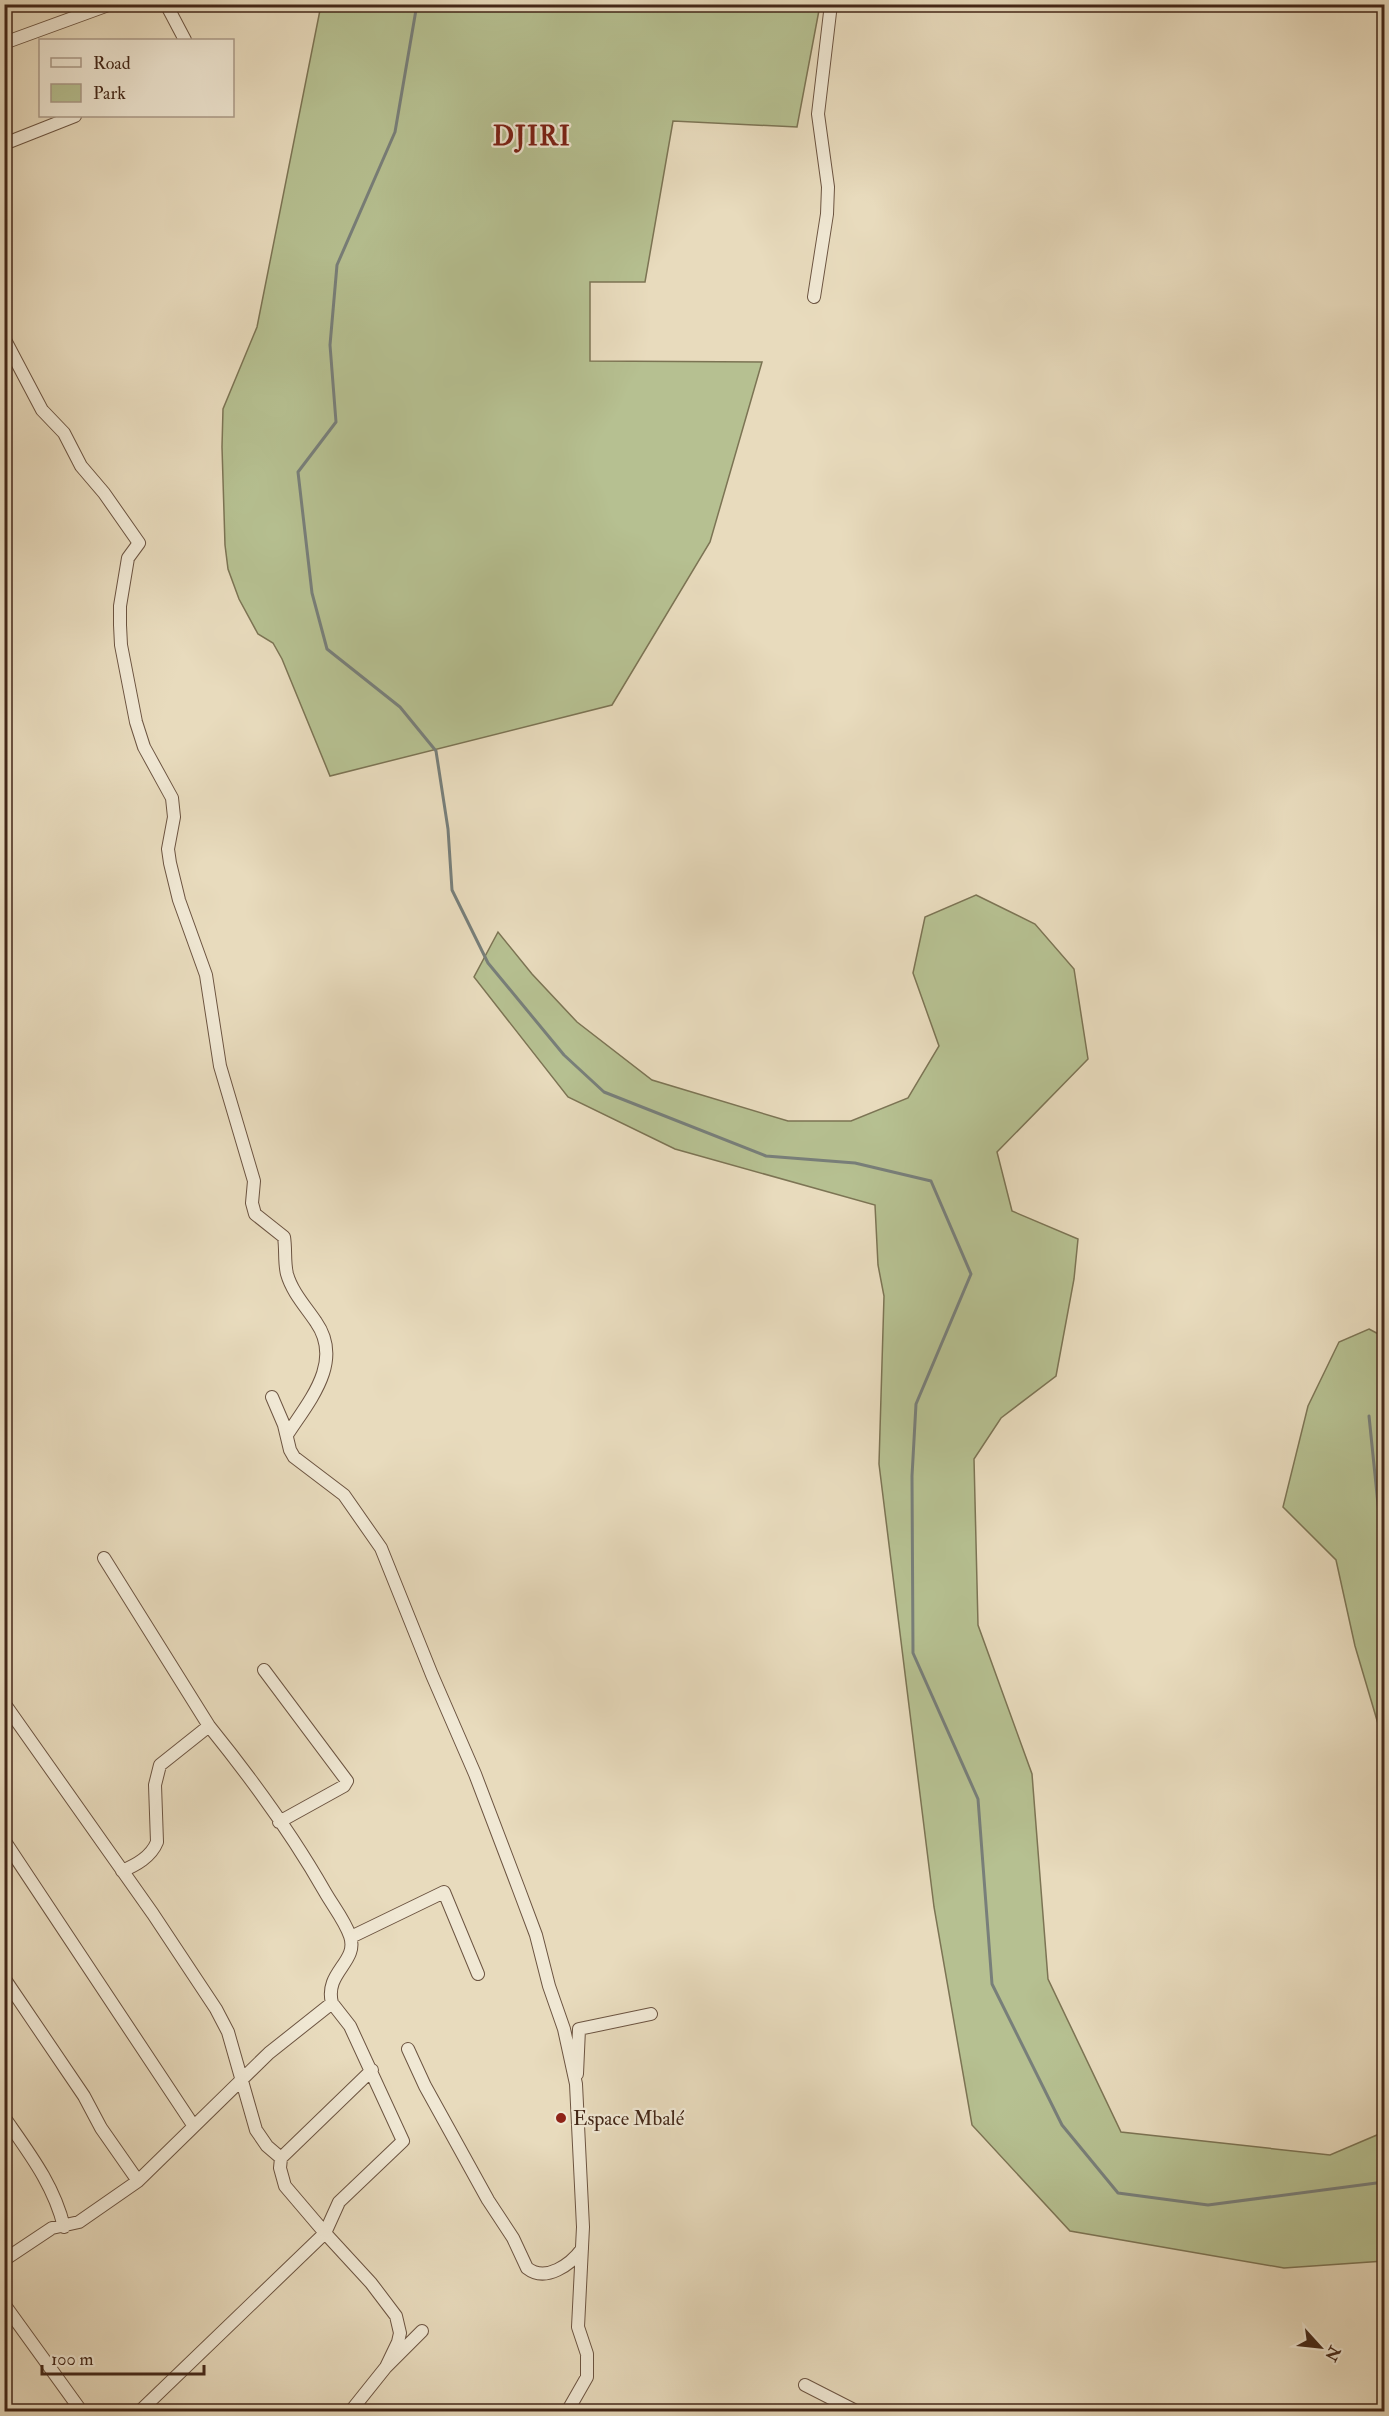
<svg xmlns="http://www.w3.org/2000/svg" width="1389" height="2416" font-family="'IM FELL Double Pica',serif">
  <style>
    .green { fill: #b6c091; stroke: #7c7454; stroke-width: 1.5 }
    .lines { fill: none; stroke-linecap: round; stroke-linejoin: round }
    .stream { stroke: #787f7a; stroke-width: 3 }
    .minor-casing { stroke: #6c5441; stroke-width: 14 }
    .minor { stroke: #f0e8d4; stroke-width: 12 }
    .poi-dot { fill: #8f2418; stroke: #f0e8d4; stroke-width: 2 }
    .labels { text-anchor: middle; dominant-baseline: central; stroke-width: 4.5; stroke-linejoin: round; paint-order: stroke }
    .poi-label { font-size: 20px; fill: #432718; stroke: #f0e8d4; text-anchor: start }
    .district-label { font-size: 26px; font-weight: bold; letter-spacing: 1.5px; fill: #7a1f14; stroke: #f0e8d4 }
  </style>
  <rect width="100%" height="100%" fill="#e8dbbd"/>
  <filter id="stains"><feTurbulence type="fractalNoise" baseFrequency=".00333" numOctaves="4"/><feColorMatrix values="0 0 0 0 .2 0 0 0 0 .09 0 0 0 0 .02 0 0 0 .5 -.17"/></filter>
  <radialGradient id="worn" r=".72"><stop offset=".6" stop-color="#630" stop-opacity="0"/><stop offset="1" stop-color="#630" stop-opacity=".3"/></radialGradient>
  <path class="green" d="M321,5h499l-23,122 -124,-6 -28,161h-55v79l172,1 -52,180 -98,163 -282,71 -48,-117 -9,-16 -15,-9 -19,-35 -11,-30 -3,-24 -3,-98 1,-38 34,-82z
    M976,895l59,29 39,45 14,90 -91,93 15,59 66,28 -4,40 -18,97 -55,42 -27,41 4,166 54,149 16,205 73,153 209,23 54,-23v129l-100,7 -214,-37 -98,-106 -38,-218 -55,-443 5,-168 -6,-31 -3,-60 -200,-56 -107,-52 -94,-120 24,-45 34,42 45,48 75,58 136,41h63l57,-23 31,-52 -26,-73 12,-56z
    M1369,1329l15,8v407l-29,-98 -19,-86 -53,-53 25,-101 31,-64z"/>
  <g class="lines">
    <path class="stream" d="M417,4l-22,128 -58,133 -7,80 6,77 -38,50 14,121 15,56 73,58 36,44 12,78 4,61 36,73 76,92 40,37 162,64 89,7 76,18 40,93 -55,130 -4,72 1,177 65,146 14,185 70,141 56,68 90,12 176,-23
      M1369,1416l15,147"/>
    <g class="minor-casing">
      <path id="minor" d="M166,4l19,36
        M4,43l107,-39
        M4,144l71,-28
        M814,297l13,-83 1,-27 -10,-73 13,-110
        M4,338l38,72 22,23 17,33 23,27 35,50 -11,15 -8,48v19l1,20 15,77 8,25 28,51 2,19 -6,32 2,14 9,37 27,75 14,91 34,115 -2,22 3,11 29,23c2,12 0,25 3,37 5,18 19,33 29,48 28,40 -7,79 -29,113
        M272,1397l12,28 6,25 4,7 50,38 37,53 51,127 43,99 43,113 18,48 13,51 15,43 12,55 7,143 -5,100 9,27v23l-20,35
        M264,1670l83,111 -3,5 -65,36
        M4,1703l149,211 63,95 12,23 28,98 11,16 14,12
        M4,1840l189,285
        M122,1871c14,-6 29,-14 35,-29l-2,-57 5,-20 49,-39
        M351,1937l93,-45 34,82
        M4,1978l80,118 17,32 37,53
        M408,2049l17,37 63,114 25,38 14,30c19,15 44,-4 55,-19
        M372,2070l-91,88 -1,10 5,18 40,47 46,50 25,33 4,17 -2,9 -12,25
        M577,2074l2,-45 72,-15
        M4,2117c25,36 50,68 60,110
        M4,2260l48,-32 27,-6 59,-41 131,-128 63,-50c-8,-31 27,-41 18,-67 -5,-15 -17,-30 -25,-44 -33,-58 -74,-114 -116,-166l-105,-168
        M4,2304l78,108
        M805,2385l53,27
        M139,2412l186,-179 14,-31 64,-61 -53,-115 -18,-23
        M350,2412l36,-45 36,-36"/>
    </g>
    <use href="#minor" class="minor"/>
  </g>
  <circle class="poi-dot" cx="561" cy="2118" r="6"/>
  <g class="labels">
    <g class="poi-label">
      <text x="573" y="2118">Espace Mbalé</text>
    </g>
    <g class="district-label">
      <text x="532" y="137">DJIRI</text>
    </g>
  </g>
  <rect width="1389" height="2416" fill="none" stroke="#e8dbbd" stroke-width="24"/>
  <rect x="6" y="6" width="1377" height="2404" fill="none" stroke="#432718" stroke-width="3"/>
  <rect x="12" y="12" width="1365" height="2392" fill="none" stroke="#432718" stroke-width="1.5"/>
  <rect x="39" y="39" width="195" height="78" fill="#f0e8d4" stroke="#ab9b89" stroke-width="1.5"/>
  <rect x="51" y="58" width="30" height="9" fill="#f0e8d4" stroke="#ab9b89" stroke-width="1.5"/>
  <text x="93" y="69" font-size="18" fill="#432718">Road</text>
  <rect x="51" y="84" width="30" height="18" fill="#b6c091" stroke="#ab9b89" stroke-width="1.5"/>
  <text x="93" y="99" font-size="18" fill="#432718">Park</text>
  <g transform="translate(1320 2347) rotate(117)" stroke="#f0e8d4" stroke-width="4.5" paint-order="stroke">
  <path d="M0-4.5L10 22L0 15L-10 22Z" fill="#432718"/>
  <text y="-9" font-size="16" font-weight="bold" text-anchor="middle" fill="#432718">N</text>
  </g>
  <path d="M42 2365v9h162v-9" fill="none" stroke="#432718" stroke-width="3"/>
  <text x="51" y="2365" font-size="18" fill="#432718" stroke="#f0e8d4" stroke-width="4.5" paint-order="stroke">100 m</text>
  <rect width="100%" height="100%" filter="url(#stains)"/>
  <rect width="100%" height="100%" fill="url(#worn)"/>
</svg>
